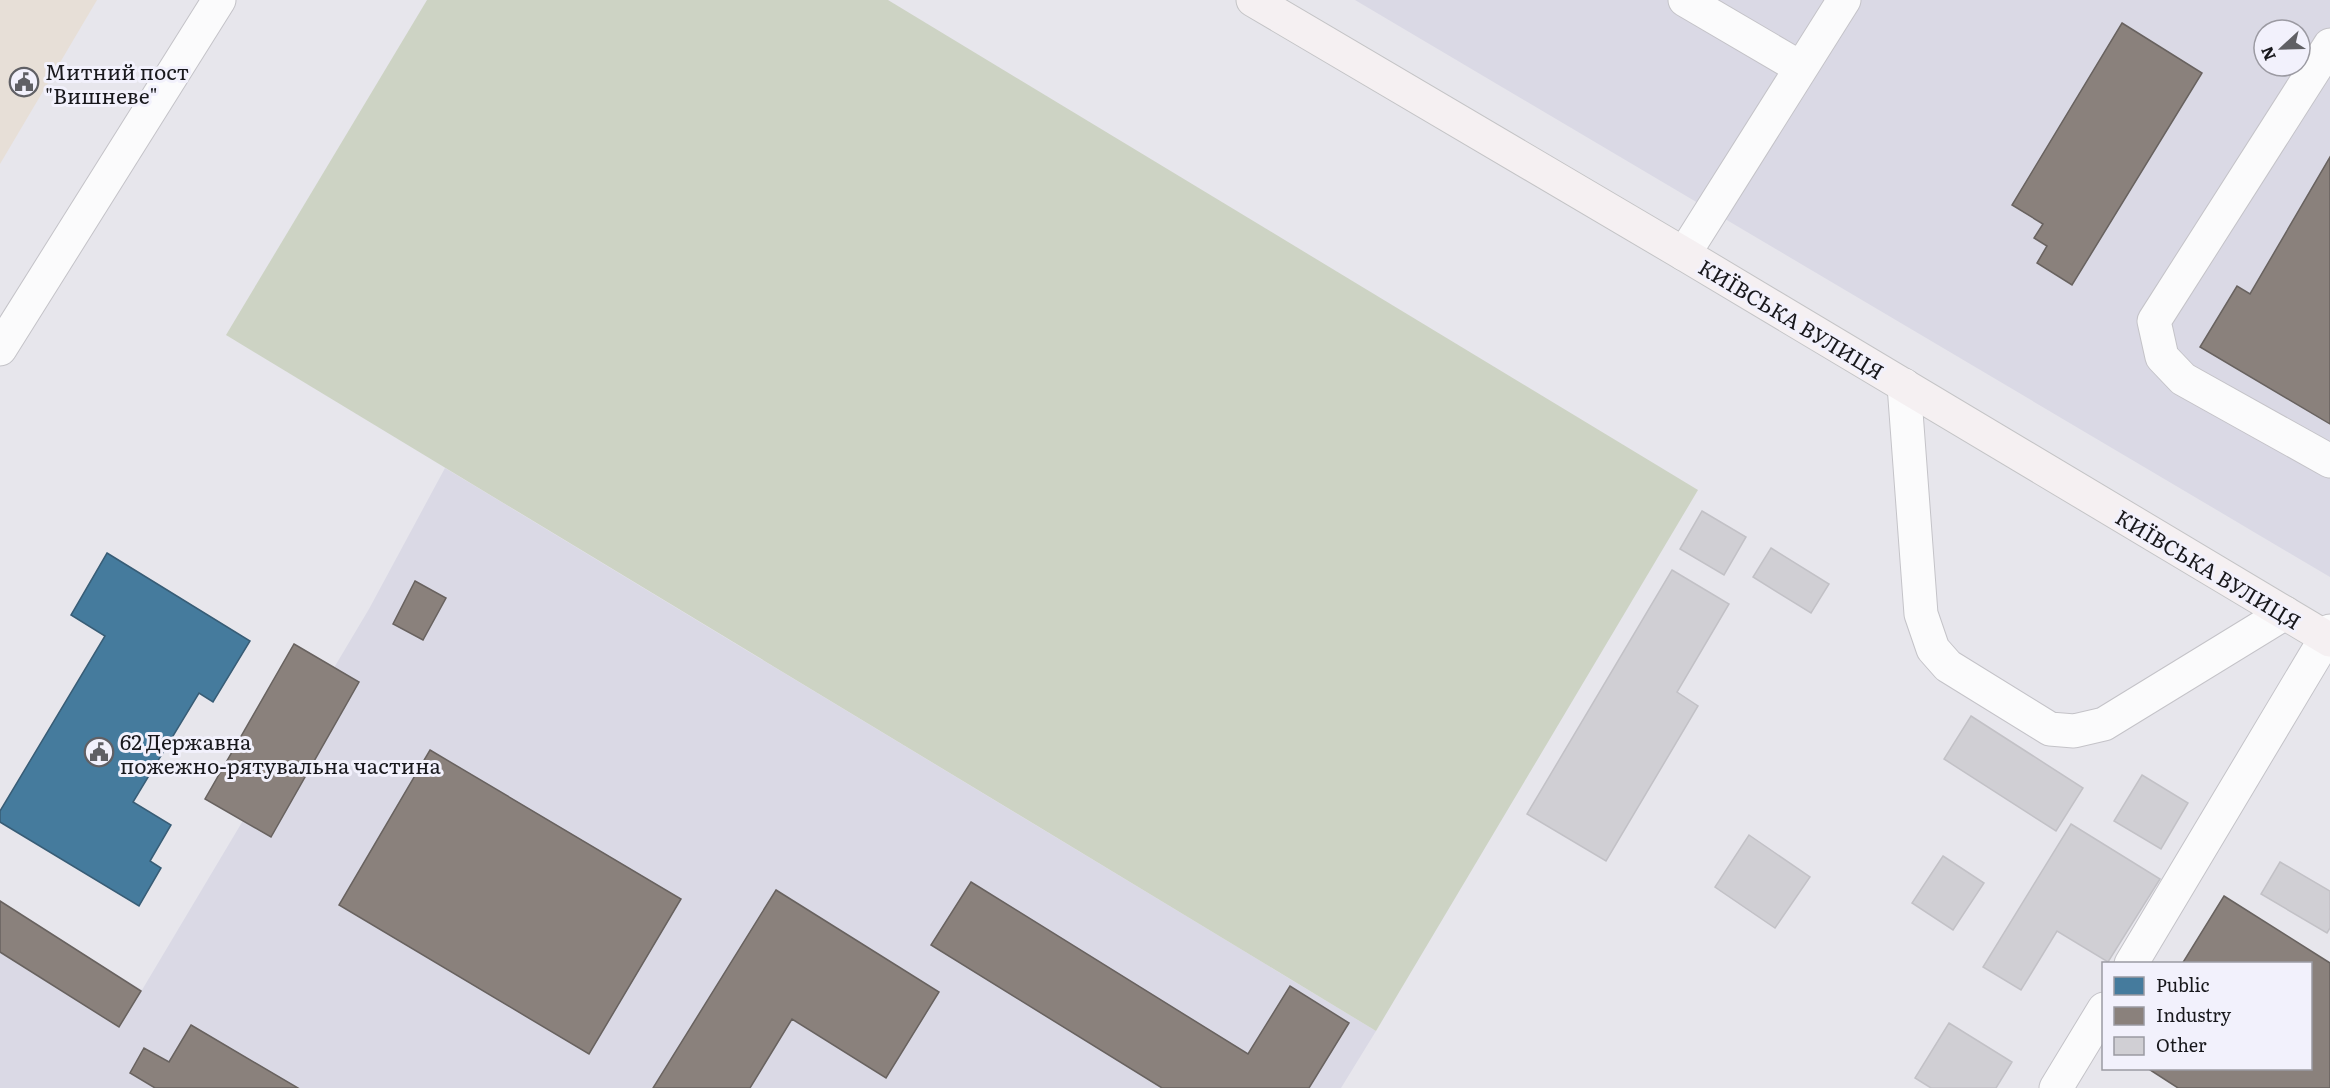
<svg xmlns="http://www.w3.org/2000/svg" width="2330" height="1088" font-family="Literata,serif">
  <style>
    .commercial { fill: #e7dfd7 }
    .built { fill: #dad9e5; fill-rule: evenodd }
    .green { fill: #cdd3c4 }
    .public { fill: #457b9d; stroke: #385d76; stroke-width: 1.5 }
    .industry { fill: #8a817c; stroke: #68625f; stroke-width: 1.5 }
    .building { fill: #d0cfd4; stroke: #c2c1c6; stroke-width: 1.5 }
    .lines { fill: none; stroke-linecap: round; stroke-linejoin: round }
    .minor-casing { stroke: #c4c3c8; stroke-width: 35 }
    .major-casing { stroke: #c4c4c6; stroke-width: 35 }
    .minor { stroke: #fbfbfc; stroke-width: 33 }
    .major { stroke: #f5f0f2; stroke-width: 33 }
    .labels { text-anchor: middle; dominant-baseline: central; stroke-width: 6; stroke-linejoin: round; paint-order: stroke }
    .poi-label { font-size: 21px; fill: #18181c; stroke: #f2f1fc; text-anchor: start }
    .street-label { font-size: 21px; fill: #18181c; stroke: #f2f1fc }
  </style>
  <rect width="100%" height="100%" fill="#e7e6ec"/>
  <path class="commercial" d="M0,0h97l-97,164z"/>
  <path class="built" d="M1355,0h975v577zM2264,30h36v36h-36z
    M445,468l931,563 -35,57h-1341v-185l142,87 227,-381z"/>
  <path class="green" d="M427,0h461l810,490 -322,541 -1150,-696z"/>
  <path class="public" d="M107,553l143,88 -37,61 -14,-9 -66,109 38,23 -21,36 11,7 -22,38 -139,-84v-11l105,-175 -34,-21z"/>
  <path class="industry" d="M2122,23l80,50 -130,212 -35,-22 10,-17 -13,-8 9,-14 -31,-19z
    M2330,157v267l-130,-77 37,-61 13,8z
    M415,581l31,17 -23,42 -30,-16z
    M294,644l65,38 -88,155 -66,-38z
    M430,750l251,149 -92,155 -250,-149z
    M971,882l277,172 42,-68 59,37 -40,65h-147l-231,-143z
    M776,890l163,102 -53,86 -94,-59 -42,69h-97z
    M2224,896l106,67v125h-152l-31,-20h163v-104h-128z
    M0,901l141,90 -22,36 -119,-75z
    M191,1025l107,63h-143l-25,-15 14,-25 25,14z"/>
  <path class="building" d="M1702,511l44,26 -22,38 -44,-26z
    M1771,548l58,36 -18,29 -58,-36z
    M1672,570l57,34 -52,88 21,14 -92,155 -79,-47z
    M1971,716l112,72 -27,43 -112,-72z
    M2142,775l46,28 -27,46 -47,-28z
    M2071,824l89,55 -52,83 -51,-31 -36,59 -38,-23z
    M1749,835l61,42 -35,51 -60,-41z
    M1943,856l41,27 -31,47 -41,-27z
    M2280,862l50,29v37l-3,5 -66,-39z
    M1949,1023l63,39 -16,26h-65l-16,-10z"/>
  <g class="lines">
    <g class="minor-casing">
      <path id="minor" d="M1685,0l116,68
        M2330,45l-176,276 8,36 21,22 147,82
        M1684,254l160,-254
        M0,349l219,-349
        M1904,385l17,229 12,35 15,17 102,63 24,2 30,-7 181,-111
        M2131,964l199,-333
        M2056,1088l48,-79"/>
    </g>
    <g class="major-casing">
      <path id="major" d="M1253,0l431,254 646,386"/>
    </g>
    <use href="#minor" class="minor"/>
    <use href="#major" class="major"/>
  </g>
  <defs>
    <g id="civic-ring" transform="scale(1.5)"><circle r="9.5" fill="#f2f1fc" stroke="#606065" stroke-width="1.5"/><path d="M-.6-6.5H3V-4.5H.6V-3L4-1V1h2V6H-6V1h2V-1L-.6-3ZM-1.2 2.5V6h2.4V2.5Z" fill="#606065"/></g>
  </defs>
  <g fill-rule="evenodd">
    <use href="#civic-ring" x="24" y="82"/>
    <use href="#civic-ring" x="99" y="752"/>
  </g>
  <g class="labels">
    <g class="poi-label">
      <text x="45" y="70">Митний пост<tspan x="45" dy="24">"Вишневе"</tspan></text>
      <text x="120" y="740">62 Державна<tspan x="120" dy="24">пожежно-рятувальна частина</tspan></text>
    </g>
    <g class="street-label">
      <text transform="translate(1792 318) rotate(31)">КИЇВСЬКА ВУЛИЦЯ</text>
      <text transform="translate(2209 568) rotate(31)">КИЇВСЬКА ВУЛИЦЯ</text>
    </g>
  </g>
  <rect x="2102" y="962" width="210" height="108" fill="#f2f1fc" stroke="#9b9aa2" stroke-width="1.5"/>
  <rect x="2114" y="977" width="30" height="18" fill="#457b9d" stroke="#9b9aa2" stroke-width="1.5"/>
  <text x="2156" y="992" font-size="18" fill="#18181c">Public</text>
  <rect x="2114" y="1007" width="30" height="18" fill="#8a817c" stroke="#9b9aa2" stroke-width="1.5"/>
  <text x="2156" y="1022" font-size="18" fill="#18181c">Industry</text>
  <rect x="2114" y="1037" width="30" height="18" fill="#d0cfd4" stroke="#9b9aa2" stroke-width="1.5"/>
  <text x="2156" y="1052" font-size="18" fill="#18181c">Other</text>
  <g transform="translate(2282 48) rotate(248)"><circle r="28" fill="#f2f1fc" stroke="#9b9aa2" stroke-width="1.5"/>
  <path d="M0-4.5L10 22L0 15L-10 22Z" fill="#606065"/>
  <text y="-9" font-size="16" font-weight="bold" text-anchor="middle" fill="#18181c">N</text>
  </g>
</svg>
